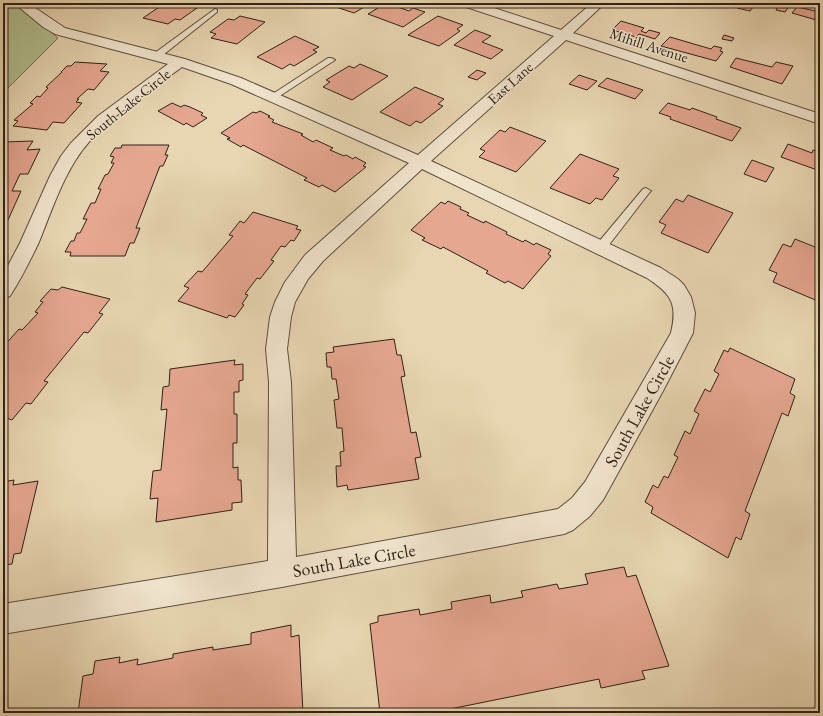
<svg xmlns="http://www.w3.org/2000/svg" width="823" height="716" font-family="'EB Garamond',serif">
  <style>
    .green { fill: #b1bf90; stroke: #707054 }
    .building { fill: #e6a791; stroke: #2f2118 }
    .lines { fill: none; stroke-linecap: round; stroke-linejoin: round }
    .service-casing { stroke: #5d4e3e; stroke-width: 2 }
    .minor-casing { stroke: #5d4e3e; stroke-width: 2 }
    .service { fill: #f0e4cd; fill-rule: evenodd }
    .minor { fill: #f0e4cd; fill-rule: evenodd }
    .labels { text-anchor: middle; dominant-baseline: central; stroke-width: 3; stroke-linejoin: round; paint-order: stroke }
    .far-street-label { font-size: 15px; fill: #2f2118; stroke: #f0e4cd }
    .street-label { font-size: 18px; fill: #2f2118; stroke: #f0e4cd }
  </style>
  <rect width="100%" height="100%" fill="#e8d6b2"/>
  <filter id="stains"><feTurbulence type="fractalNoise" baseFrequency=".005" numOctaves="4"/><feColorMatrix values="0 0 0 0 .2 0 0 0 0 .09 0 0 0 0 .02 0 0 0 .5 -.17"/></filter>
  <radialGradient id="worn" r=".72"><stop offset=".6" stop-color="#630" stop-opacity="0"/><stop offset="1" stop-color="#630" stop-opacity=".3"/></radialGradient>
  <path class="green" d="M3,3h13l42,35 -55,55z"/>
  <path class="building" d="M165,3h32l-6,4 6,1 -17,12 -5,-1 -7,5 -25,-6z
    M329,3h42l-17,10 -27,-9z
    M386,3h13l4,1 -5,3 11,4 4,-3 12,4 -22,15 -35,-13z
    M538,3h19l-5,4z
    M741,3h2l11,3 -4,5 -13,-3z
    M760,3h23l7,2 -5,7 -9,-2 1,-2z
    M797,7l23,5v9l-28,-8z
    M240,16l25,6 -28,22 -26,-6 5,-4 -6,-2 18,-13 6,1z
    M438,16l25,9 -6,4 3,2 -21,15 -31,-11z
    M621,21l23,7 -3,3 5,2 3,-3 11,3 -5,6 -16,-5 -3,3 -24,-7z
    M475,30l16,6 -9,6 21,8 -12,9 -37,-14z
    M724,35l10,3 -2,3 -10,-2z
    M295,36l24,11 -6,3 4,2 -23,14 -4,-2 -8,5 -25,-12z
    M670,37l41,12 3,-3 8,2 -2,3 3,1 -7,9 -55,-15z
    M736,58l36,9 4,-5 17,4 -11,18 -52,-17z
    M75,62l32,2 -7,7 9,1 -15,18 -6,-1 -11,10h2l-3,3 6,1 -18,20 -11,-1 -6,8 -34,-4 5,-5 -4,-1 19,-16 -3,-1 7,-7 3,1 8,-9 -2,-1 16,-15h-1l6,-6h4z
    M360,64l28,12 -36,24 -29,-13 7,-5 -4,-2 23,-14 5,2z
    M477,70l9,3 -9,7 -9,-3z
    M579,75l18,6 -10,9 -18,-6z
    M607,78l36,12 -8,9 -37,-13z
    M415,87l29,12 -6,5 5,2 -22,17 -5,-2 -6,5 -30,-14z
    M172,103l9,4 3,-2 6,2 13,6 -2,2 6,3 -14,9 -7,-4 -2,2 -26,-14z
    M668,103l22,7 2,-2 25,9 -1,2 25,9 -9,13 -62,-22 1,-2 -12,-4z
    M260,111l10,5 -2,1 6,3 -2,2 31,12 -2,1 12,7 3,-2 17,8 -3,2 14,6 2,-1 7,4 2,-2 11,6 -3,3 3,1 -31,25 -13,-7 -3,2 -15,-7 3,-2 -64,-33 -2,2 -14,-8 3,-1 -9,-5 32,-21 3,1z
    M510,127l36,14 -30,31 -37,-15 6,-6 -5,-2 20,-19 5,2z
    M33,141l-6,9 13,-1 -12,25h-8l-8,17h9l-13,29h-5v-78z
    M788,144l24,9 1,-3 7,2v19l-39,-14z
    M122,145h47l-4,10h3l-5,11h-3l-24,62h4l-6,15h-4l-5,13h-55l1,-4h-6l6,-11h3l3,-8h3l7,-14h-4l8,-16h4l6,-14h-3l7,-14 3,-1 6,-11h-3l3,-6 -4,-1 5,-8h6z
    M580,154l39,15 -6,7 6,2 -17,22 -6,-2 -6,6 -40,-16z
    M752,160l22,8 -8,14 -22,-8z
    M688,195l45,18 -25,40 -47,-20 5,-8 -7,-3 17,-23 7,3z
    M448,201l13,6 -1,2 9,4 -2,2 17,8 1,-2 22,11 -1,2 17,8 2,-2 9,5 2,-2 15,7 -3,4 3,2 -28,33 -15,-8 -3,2 -19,-10 2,-2 -45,-24 -2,2 -19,-9 3,-2 -14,-8 30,-28 4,2z
    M253,212l45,14 -2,3 5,1 -7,11 -3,-1 -6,7 -4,-1 -10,14 3,1 -14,18 -3,-1 -12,16 3,1 -6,9 2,1 -9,12 -6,-2 -2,3 -49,-17 11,-13 -5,-2 14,-15 4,1 31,-36 -4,-1 11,-14 4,2z
    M795,239l25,10v53l-47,-20 4,-9 -8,-3 14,-26 8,3z
    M62,287l48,12 -11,14 4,1 -15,19 -4,-1 -40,49 4,1 -17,22 -5,-1 -14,17 -9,-3v-70l16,-18 3,1 16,-17 -3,-1 8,-10 -3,-1 11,-12 7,1z
    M394,339l3,16h4l4,21 -4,1 10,56 5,-1 5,25 -6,1 4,21 -71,11 -1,-5 -10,2 -1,-21h5l-1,-14 4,-1 -2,-23h-5l-3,-28 5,-1 -3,-20h-4l-1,-12h-4l-1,-14 8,-1 -1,-5z
    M730,348l65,31 -5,14 5,3 -7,20 -6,-3 -37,98 5,3 -9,26 -5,-3 -8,21 -77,-45 2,-6 -8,-5 8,-17 5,3 6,-12 4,2 10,-21 -4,-2 11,-24 5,3 9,-20 -5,-3 11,-22 5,3 9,-18 -5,-3 10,-21 4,2z
    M235,360l-1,5 9,-1v16l-4,1v11h-5v22h3v29h-4v25l5,-1v13h3l1,22 -10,1v7l-76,12 2,-24 -8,1 3,-28 8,-1 6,-61 -6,1 2,-23 6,-1 1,-17z
    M14,480l-1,5 25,-4 -17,72 -7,1 -2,10 -9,1v-83z
    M624,567l3,10 9,-2 33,91 -27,5 3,8 -44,9 -2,-9 -149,30v4h-70l-10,-89 8,-2v-6l41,-7 1,6 32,-6 -1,-7 39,-7 1,8 32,-6 -2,-6 36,-7 2,5 29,-5 -3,-10z
    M291,625v12l8,-2 4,78h-225l5,-37 10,-2 2,-13 25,-4 -1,6 19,-4 -1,6 36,-7v-4l40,-7v3l38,-6v-11z"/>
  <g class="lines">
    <g class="service-casing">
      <path id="service" d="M215,9l2,1v2l-59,47h-6v-4z
        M328,58h3l4,2 -60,39h-6l-1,-2z
        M646,188l5,3 -2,2 -44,57h-8l-1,-3 1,-3 46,-55z"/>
    </g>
    <g class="minor-casing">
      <path id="minor" d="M14,3h14l37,25 120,31 56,19 177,77 136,-119 -91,-30 -2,-3h18l82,27 31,-27h13l-32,30 247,81v10l-254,-84 -135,121 230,107 17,11 6,6 7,12 4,16 -2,20 -30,58 -60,109 -13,16 -17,14 -9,4 -282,53 -279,47v-30l265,-43 1,-179 -3,-33 4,-32 5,-15 10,-20 20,-27 104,-92 -178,-79 -49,-17c-36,27 -84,56 -107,94 -16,26 -25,54 -36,81 -9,19 -18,37 -29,54l-7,3v-24l17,-32 30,-67 11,-20 10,-13 27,-27 70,-52 -113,-30 -12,-7zM422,169l225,109c24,16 31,25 24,55l-86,149 -13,16 -14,11 -262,48 -5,-175 -4,-33 4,-32 4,-15 13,-23 15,-18z"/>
    </g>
    <use href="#service" class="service"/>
    <use href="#minor" class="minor"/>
  </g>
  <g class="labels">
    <g class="far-street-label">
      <text transform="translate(649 45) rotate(18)">Mihill Avenue</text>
      <text transform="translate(510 83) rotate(-42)">East Lane</text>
      <text transform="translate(128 104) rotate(-39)">South Lake Circle</text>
    </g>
    <g class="street-label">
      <text transform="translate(639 411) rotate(-61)">South Lake Circle</text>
      <text transform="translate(354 560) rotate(-10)">South Lake Circle</text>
    </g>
  </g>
  <rect width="823" height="716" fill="none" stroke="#e8d6b2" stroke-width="16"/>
  <rect x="4" y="4" width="815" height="708" fill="none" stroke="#2f2118" stroke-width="2"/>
  <rect x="8" y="8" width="807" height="700" fill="none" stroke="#2f2118"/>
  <rect width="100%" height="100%" filter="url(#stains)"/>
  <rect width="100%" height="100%" fill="url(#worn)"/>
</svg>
